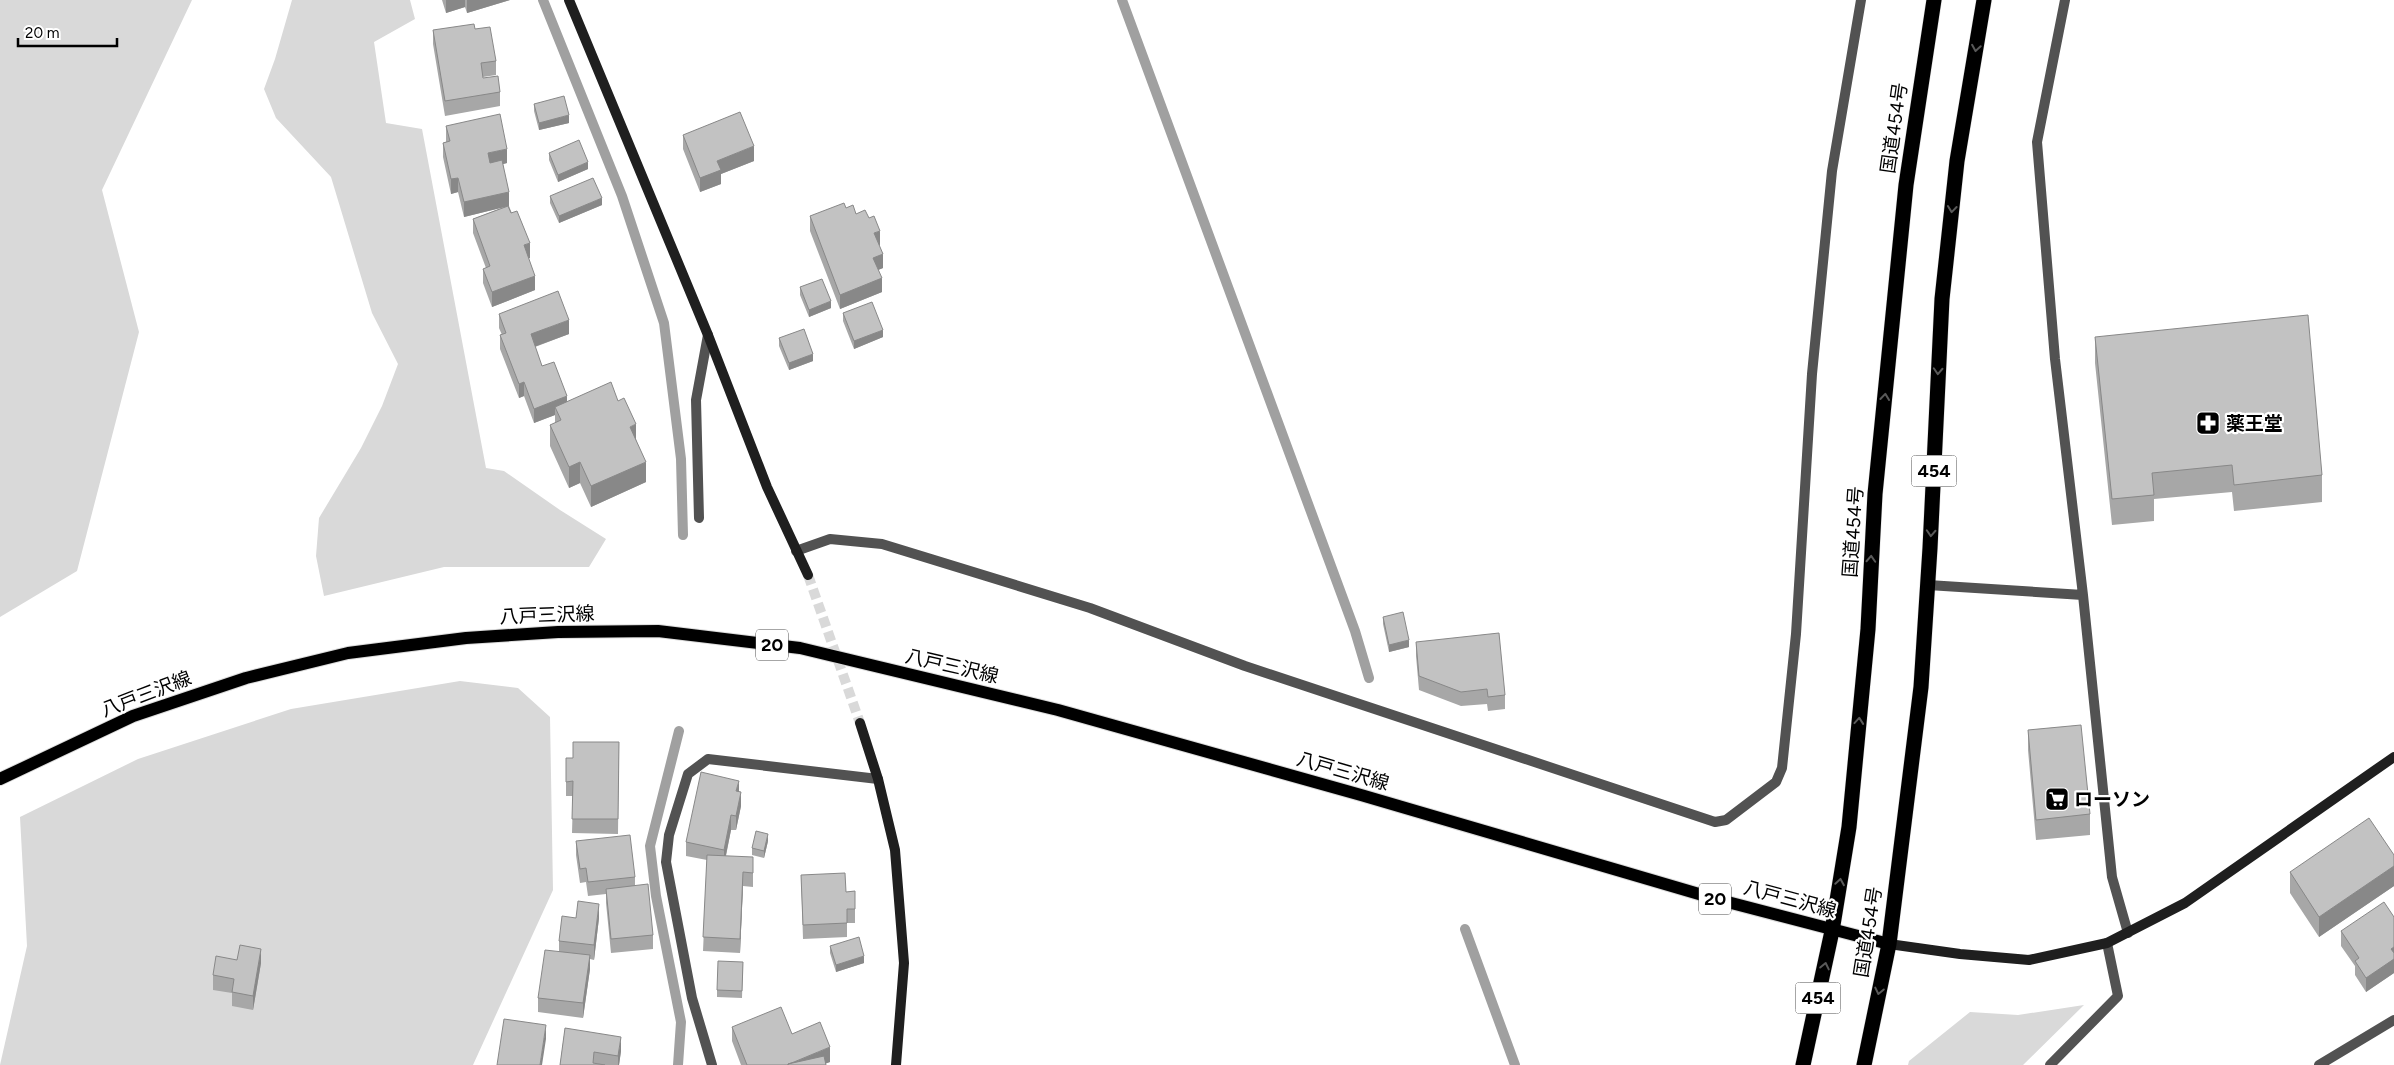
<svg xmlns="http://www.w3.org/2000/svg" width="2394" height="1065" font-family="Figtree,'Noto Sans JP',sans-serif">
  <style>
    .green { fill: #d9d9d9 }
    .lines { fill: none; stroke-linecap: round; stroke-linejoin: round }
    .stream { stroke: #a0a0a0; stroke-width: 10 }
    .secondary-tunnel { stroke: #d9d9d9; stroke-width: 10; stroke-dasharray: 10 5; stroke-linecap: butt }
    .primary-casing { stroke: #dbdbdb; stroke-width: 14 }
    .highway-casing { stroke: #dbdbdb; stroke-width: 16 }
    .street { stroke: #525252; stroke-width: 10 }
    .secondary { stroke: #1f1f1f; stroke-width: 10 }
    .primary { stroke: #000; stroke-width: 12 }
    .highway { stroke: #000; stroke-width: 15 }
    .wall { fill: #a7a7a7 }
    .shaded-wall { fill: #888 }
    .building { fill: #c2c2c2; stroke: #888 }
    .oneway { stroke: #595959 }
    .labels { text-anchor: middle; dominant-baseline: central; stroke-width: 4.5; stroke-linejoin: round; paint-order: stroke }
    .shield { fill: #fff; stroke: #4c4c4c; stroke-width: 1 }
    .shield-label { font-size: 18px; font-weight: bold; fill: #000 }
    .street-label { font-size: 19px; fill: #000; stroke: #fff }
    .poi-label { font-size: 19px; font-weight: bold; fill: #000; stroke: #fff; text-anchor: start }
  </style>
  <rect width="100%" height="100%" fill="#fff"/>
  <path class="green" d="M0,0h192l-90,190 37,142 -62,239 -77,46z
    M292,0h118l5,19 -41,23 12,81 36,6 64,339 18,3 56,39 46,29 -17,28h-145l-120,29 -8,-40 3,-38 42,-70 21,-42 16,-42 -26,-51 -41,-136 -55,-59 -12,-29 11,-30z
    M460,681l58,7 32,29 3,173 -80,175h-473l27,-119 -7,-129 118,-58 153,-50z
    M2084,1005l-61,60h-115l1,-4 61,-49 48,3z"/>
  <g class="lines">
    <path class="stream" d="M543,0l79,196 42,127 17,136 2,76
      M1122,0l233,631 14,47
      M1465,929l50,136
      M678,1065l3,-43 -25,-126 -6,-50 29,-115"/>
    <path class="secondary-tunnel" d="M808,575l52,148"/>
    <g class="primary-casing">
      <path id="primary" d="M0,779l133,-63 113,-38 102,-25 118,-15 92,-6 100,-1 142,17 258,62 303,85 355,104 173,45"/>
    </g>
    <g class="highway-casing">
      <path id="highway" d="M1803,1065l29,-134 17,-104 19,-198 7,-135 31,-309 28,-185
        M1864,1065l25,-121 32,-257 9,-139 12,-249 15,-138 27,-161"/>
    </g>
    <path class="street" d="M2065,0l-28,142 18,217 28,236 29,282 16,56
      M699,518l-3,-118 12,-65
      M796,551l34,-12 52,5 208,64 155,58 470,156 11,-2 50,-38 6,-14 14,-134 16,-260 20,-203 29,-171
      M1928,585l155,10
      M712,1065l-20,-67 -26,-136 3,-27 19,-61 20,-15 170,20
      M2050,1065l68,-69 -11,-53
      M2319,1065l75,-45"/>
    <path class="secondary" d="M569,0l139,335 59,152 41,88
      M860,723l18,56 17,71 9,113 -8,102
      M1889,944l71,10 69,6 78,-17 78,-40 209,-146"/>
    <use href="#primary" class="primary"/>
    <use href="#highway" class="highway"/>
  </g>
  <path class="wall" d="M442,0h68l-43,13 -2,-6 -19,6z
    M475,29l21,32v14l-13,2v1l17,14v14l-55,10 -12,-72v-14z
    M534,104l35,19 -30,7 -5,-19z
    M446,126l61,37 -4,1 6,42 21,52h-2l7,32 -43,17 -9,-24v-14l3,-1 -13,-35v-14l31,-12 -40,10 -6,-25 -7,2 -8,-37v-14l3,-1z
    M683,135l71,26 -33,13v10l-21,8 -17,-43z
    M549,153l39,16 -30,13 -9,-22z
    M550,196l52,9 -43,18 -9,-20z
    M846,208l10,6 24,31 -1,1 4,22 -5,2 4,22 -42,17 -30,-78v-15z
    M800,287l31,21 -22,9 -9,-22z
    M843,313l40,24 -29,12 -11,-28z
    M499,314l70,20 -34,13 7,19 25,36 69,37 10,43 -55,25 -11,-24 -11,5 -19,-42v-21l5,-2v-8l-21,8 -10,-27 -5,2 -19,-49v-14h2l-3,-7z
    M2095,337l227,138v27l-88,9 -2,-19 -78,7v22l-42,4 -17,-162z
    M779,338l34,23 -24,9 -10,-24z
    M1383,617l26,30 -20,5 -6,-28z
    M1416,642l89,53v14l-17,2 -1,-7 -26,2 -42,-16 -3,-34z
    M2028,730l62,84v21l-54,5 -8,-90z
    M619,742l-1,92 -46,-1 1,-37h-7v-14l7,-24z
    M739,792l2,14 -5,24h-5l-5,26 27,15v16l-10,-1 -3,67 -37,-2 4,-91 -21,-4v-14z
    M576,841l59,36v9l18,49v14l-42,4 -5,-50v-9l-18,2 -2,-14 -6,1 -4,-28z
    M768,841l-4,17 -12,-3v-7z
    M2394,855v31l-75,51 -29,-44v-21z
    M801,875l45,17 9,-1v32h-8v14l-44,2z
    M2394,917v56l-28,19 -11,-17v-9l-14,-20v-15z
    M576,918h23l-5,42 -4,-1v10l-7,49 -45,-6v-14l21,-47v-10z
    M830,946l34,17 -28,9 -6,-19z
    M237,960l24,3 -8,47 -21,-4v-13l-19,-3v-15z
    M743,962l-1,36 -25,-1v-7z
    M732,1027l60,7 38,28 -4,1v2h-85l-9,-24z
    M565,1028l56,23 -2,14h-59z"/>
  <path class="shaded-wall" d="M446,0h19v7l-19,6z
    M467,0h43l-43,13z
    M569,115v8l-30,7v-7z
    M754,146v15l-33,13v10l-21,8v-14l17,-17z
    M507,149v14l-19,5v-15z
    M588,162v7l-30,13v-7z
    M458,178v14l-7,2v-15z
    M509,192v14l-45,11v-15z
    M602,198v7l-43,18v-7z
    M880,231v14l-6,2v-14z
    M530,243v15l-6,2v-15z
    M883,254v14l-10,4v-14z
    M535,276v14l-43,17v-15z
    M882,278v14l-42,17v-14z
    M831,301v7l-22,9v-7z
    M569,320v14l-38,14v-14z
    M883,330v7l-29,12v-8z
    M813,354v7l-24,9v-7z
    M524,382v14l-5,2v-14z
    M567,396v15l-12,-4v8l-21,8v-14z
    M636,424v20l-6,-17z
    M580,462v21l-11,5v-21z
    M646,462v20l-55,25v-21z
    M1409,640v7l-20,5v-7z
    M739,781v14l-3,-4z
    M741,792v14l-5,24v-14z
    M731,815v15l-7,34v-14z
    M768,834v7l-4,17v-7z
    M2394,866v20l-75,51v-20z
    M743,872v14l-3,67v-14z
    M599,904v14l-5,42v-15z
    M2394,947v26l-28,19v-14l25,-29z
    M261,949v14l-8,47v-14z
    M590,955v14l-7,49v-15z
    M864,956v7l-28,9v-7z
    M546,1025v14l-4,26h-2z
    M621,1037v14l-2,14h-1v-9z
    M830,1047v15l-8,3h-34z"/>
  <path class="building" d="M474,24l1,5 15,-2 6,34 -15,2 2,15 15,-2 2,16 -55,9 -12,-71z
    M564,96l5,19 -30,8 -5,-19z
    M740,112l14,34 -37,15 4,9 -21,8 -17,-43z
    M500,114l7,35 -19,4 2,10 12,-3 7,32 -45,10 -6,-24 -7,1 -8,-36 7,-2 -4,-15z
    M579,140l9,22 -30,13 -9,-22z
    M593,178l9,20 -43,18 -9,-20z
    M844,203l2,5 7,-3 3,9 9,-4 4,8 5,-2 6,15 -6,2 9,21 -10,4 9,20 -42,17 -30,-79z
    M508,206l3,7 6,-2 13,32 -6,2 11,31 -43,16 -9,-23 7,-3 -17,-47z
    M822,279l9,22 -22,9 -9,-23z
    M558,291l11,29 -38,14 11,32 12,-4 13,34 -33,13 -10,-27 -5,2 -19,-49 6,-2 -7,-19z
    M872,302l11,28 -29,11 -11,-28z
    M2308,315l14,160 -88,10 -2,-20 -80,8 2,22 -42,4 -17,-162z
    M804,329l9,25 -24,9 -10,-25z
    M611,382l7,19 6,-3 12,26 -6,3 16,35 -55,24 -11,-24 -11,5 -19,-42 11,-5 -6,-13z
    M1403,612l6,28 -20,5 -6,-28z
    M1499,633l6,62 -17,2 -1,-8 -26,3 -42,-16 -3,-34z
    M2081,725l9,89 -54,6 -8,-90z
    M573,742h46l-1,77h-46l1,-38 -7,1v-24h7z
    M701,772l38,9 -3,10 5,1 -5,24 -5,-1 -7,35 -38,-8z
    M2369,818l25,37v11l-75,51 -29,-45z
    M756,831l12,3 -4,17 -12,-3z
    M630,835l5,42 -47,5 -2,-14 -6,1 -4,-28z
    M707,855l46,2v16l-10,-1 -3,67 -37,-2z
    M845,873l1,19 9,-1v18h-8v14l-44,2 -2,-50z
    M648,884l5,51 -42,4 -5,-50z
    M578,901l21,3 -5,41 -35,-4 3,-25 14,2z
    M2384,902l10,15v30l-3,2 3,4v6l-28,19 -11,-17 4,-3 -18,-27z
    M859,937l5,19 -28,9 -6,-19z
    M240,945l21,4 -8,47 -21,-4 2,-13 -21,-4 3,-19 21,4z
    M545,950l45,5 -7,48 -45,-5z
    M718,961l25,1 -1,29 -25,-1z
    M781,1007l11,27 28,-12 10,25 -36,15 -6,2v1h-41l-15,-38z
    M504,1019l42,6 -6,40h-43z
    M565,1028l56,9 -3,19 -24,-4 -1,11 12,2h-45z
    M824,1056l2,9h-38v-1z"/>
  <defs><path id="oneway-chevron" d="M-2-3.5L2.5 0L-2 3.5" fill="none" stroke-width="1.6" stroke-linecap="round" stroke-linejoin="round" transform="scale(1.25)"/></defs>
  <g class="oneway">
    <use href="#oneway-chevron" transform="translate(1976 48) rotate(99)"/>
    <use href="#oneway-chevron" transform="translate(1952 209) rotate(96)"/>
    <use href="#oneway-chevron" transform="translate(1938 371) rotate(93)"/>
    <use href="#oneway-chevron" transform="translate(1885 397) rotate(-84)"/>
    <use href="#oneway-chevron" transform="translate(1931 533) rotate(93)"/>
    <use href="#oneway-chevron" transform="translate(1871 559) rotate(-87)"/>
    <use href="#oneway-chevron" transform="translate(1859 721) rotate(-85)"/>
    <use href="#oneway-chevron" transform="translate(1840 882) rotate(-81)"/>
    <use href="#oneway-chevron" transform="translate(1825 966) rotate(-78)"/>
    <use href="#oneway-chevron" transform="translate(1879 991) rotate(102)"/>
  </g>
  <defs>
    <g id="pharmacy-square" transform="scale(1.25)"><rect x="-9" y="-9" width="18" height="18" rx="4" fill="#000" stroke="#fff"/><path d="M-2-6h4v4h4v4h-4v4h-4v-4h-4v-4h4Z" fill="#fff"/></g>
    <g id="supermarket-square" transform="scale(1.25)"><rect x="-9" y="-9" width="18" height="18" rx="4" fill="#000" stroke="#fff"/><path d="M-6-5.5h2.5l.6 2H6L4.5 2H-2.5L-4.4-4H-6ZM-1.5 3.2a1.3 1.3 0 1 0 .1 0ZM3 3.2a1.3 1.3 0 1 0 .1 0Z" fill="#fff"/></g>
  </defs>
  <g fill-rule="evenodd">
    <use href="#pharmacy-square" x="2208" y="423"/>
    <use href="#supermarket-square" x="2057" y="799"/>
  </g>
  <g class="labels">
    <g class="shield">
      <rect x="1911.5" y="455.5" width="45" height="31" rx="4"/>
      <rect x="756" y="629.5" width="32" height="31" rx="4"/>
      <rect x="1699" y="883.5" width="32" height="31" rx="4"/>
      <rect x="1795.5" y="982.5" width="45" height="31" rx="4"/>
    </g>
    <g class="shield-label">
      <text x="1934" y="471">454</text>
      <text x="772" y="645">20</text>
      <text x="1715" y="899">20</text>
      <text x="1818" y="998">454</text>
    </g>
    <g class="street-label">
      <text transform="translate(1894 128) rotate(-82)">国道454号</text>
      <text transform="translate(1853 532) rotate(-86)">国道454号</text>
      <text transform="translate(547 615) rotate(-2)">八戸三沢線</text>
      <text transform="translate(952 666) rotate(13)">八戸三沢線</text>
      <text transform="translate(146 694) rotate(-21)">八戸三沢線</text>
      <text transform="translate(1343 771) rotate(16)">八戸三沢線</text>
      <text transform="translate(1790 899) rotate(15)">八戸三沢線</text>
      <text transform="translate(1868 932) rotate(-81)">国道454号</text>
    </g>
    <g class="poi-label">
      <text x="2226" y="423">薬王堂</text>
      <text x="2074" y="799">ローソン</text>
    </g>
  </g>
  <path d="M18 38v8h99v-8" fill="none" stroke="#000000" stroke-width="2.5"/>
  <text x="25" y="38" font-size="15" fill="#000000" stroke="#ffffff" stroke-width="4" paint-order="stroke">20 m</text>
</svg>
